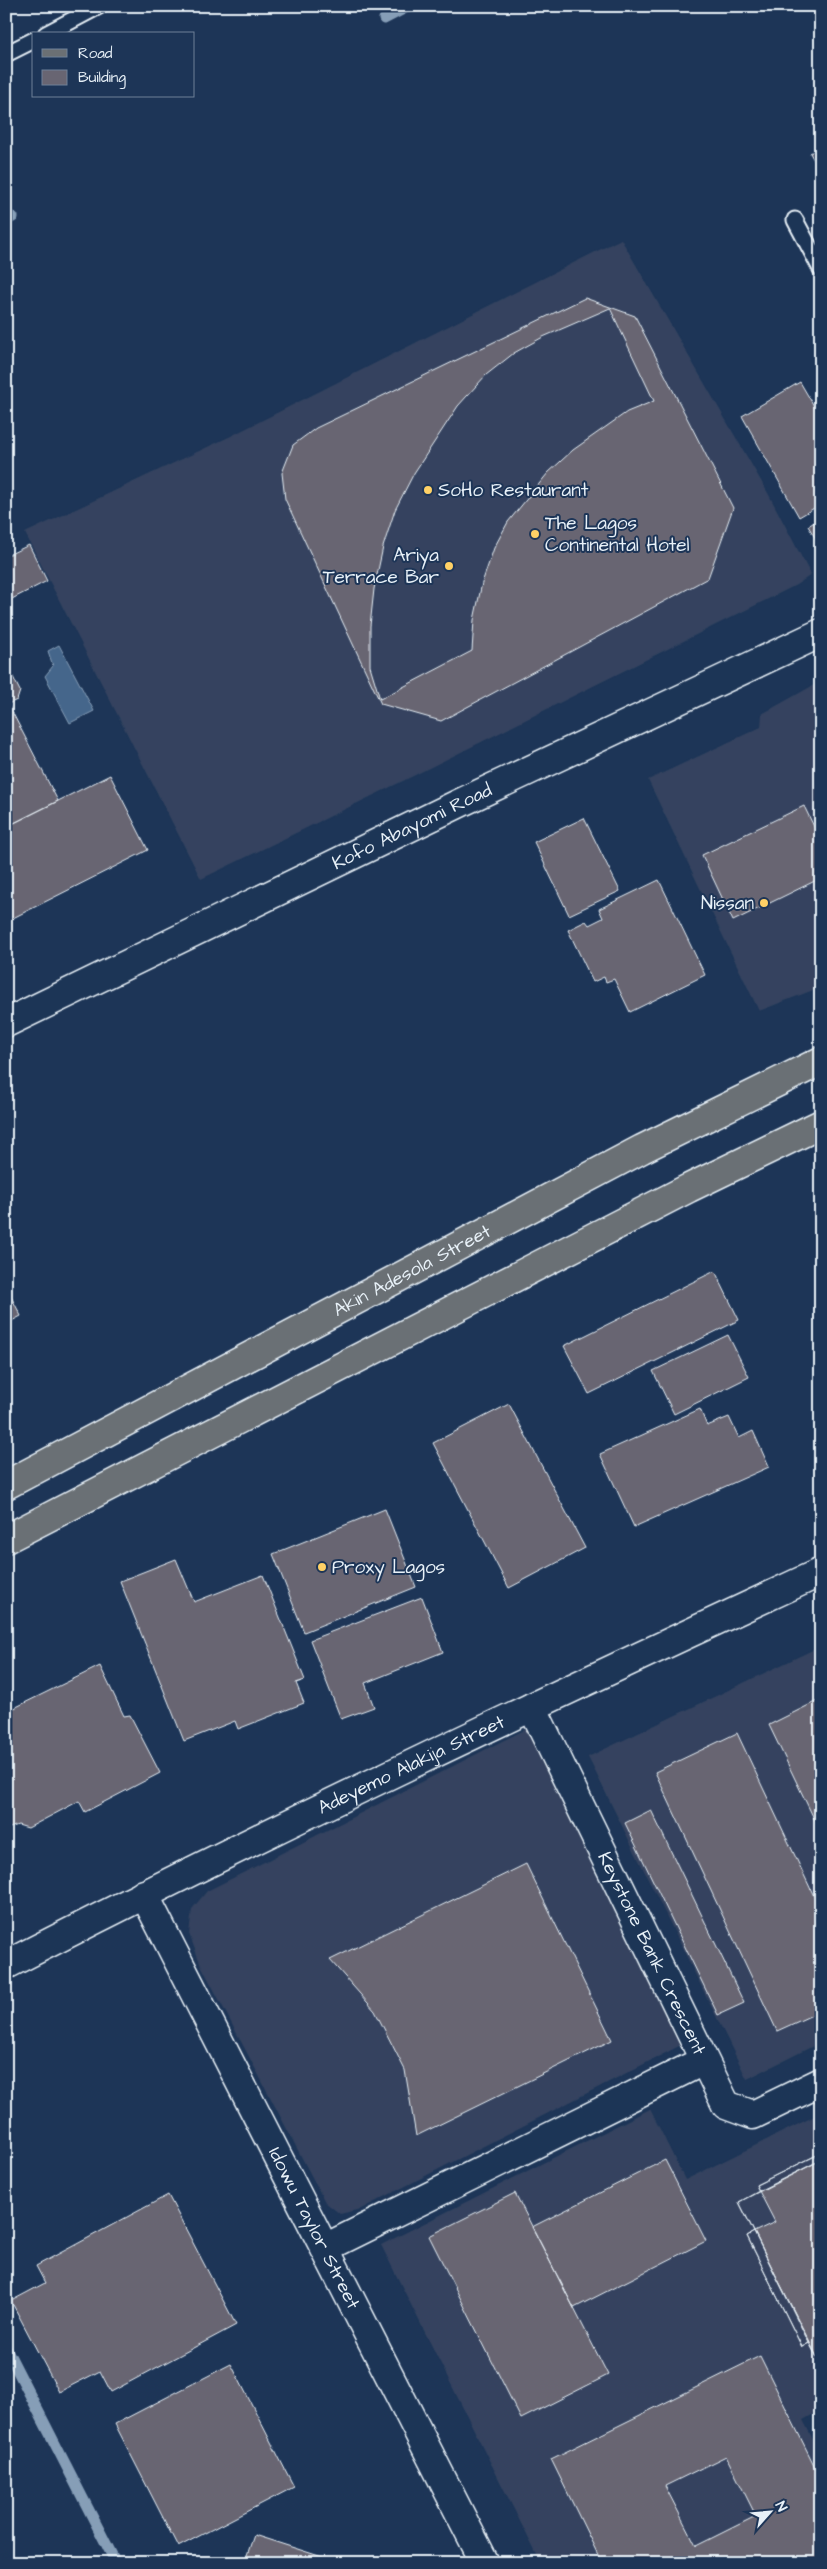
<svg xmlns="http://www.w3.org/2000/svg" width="827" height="2569" font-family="'Architects Daughter',sans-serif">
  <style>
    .built { fill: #34435f }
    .water { fill: #45668b; stroke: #869eb7 }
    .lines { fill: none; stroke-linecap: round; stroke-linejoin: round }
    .stream { stroke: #869eb7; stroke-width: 11 }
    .building { fill: #686572; stroke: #e8f1f8; fill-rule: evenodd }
    .lane-casing { stroke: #e8f1f8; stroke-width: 19 }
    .street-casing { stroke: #e8f1f8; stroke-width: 31 }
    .secondary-casing { stroke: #e8f1f8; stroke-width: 31 }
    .primary-casing { stroke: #e8f1f8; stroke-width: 31 }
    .lane { stroke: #1d3557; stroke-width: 15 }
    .street { stroke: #1d3557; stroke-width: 28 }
    .secondary { stroke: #1d3557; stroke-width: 28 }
    .primary { stroke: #6b7074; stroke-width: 28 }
    .poi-dot { fill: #ffd166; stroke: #1d3557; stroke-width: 2 }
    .labels { text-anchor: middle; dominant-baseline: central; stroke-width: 4; stroke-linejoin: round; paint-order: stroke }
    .poi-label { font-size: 19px; fill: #e8f1f8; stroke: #1d3557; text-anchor: start }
    .street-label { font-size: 19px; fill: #e8f1f8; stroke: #1d3557 }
  </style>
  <rect width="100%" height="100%" fill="#1d3557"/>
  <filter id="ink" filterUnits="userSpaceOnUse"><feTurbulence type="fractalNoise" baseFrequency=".02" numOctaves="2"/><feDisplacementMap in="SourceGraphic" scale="10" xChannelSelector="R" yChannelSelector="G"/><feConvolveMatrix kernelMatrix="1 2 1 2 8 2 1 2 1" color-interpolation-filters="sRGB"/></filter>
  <g filter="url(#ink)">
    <path class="built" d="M621,239l147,254 43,82 -15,10 -389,194 -206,100 -176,-346 206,-97z
      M821,681v306l-62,24 -111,-231 113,-53 1,-13z
      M821,1646v396l-74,37 -159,-322z
      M530,1727l155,316 -324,166 -21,5 -15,-12 -124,-237 -12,-31 3,-25 15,-18 20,-10z
      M650,2109l35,71 136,-67v297l-18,10 18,35v108h-280l-160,-318z"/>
    <path class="water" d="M59,645l35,66 -24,12 -25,-47 8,-10 -5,-15z"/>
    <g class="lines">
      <path class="stream" d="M384,19l25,-13
        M6,220l7,-3
        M6,2348l110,215"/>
    </g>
    <path class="building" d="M821,147v26l-11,-20z
      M585,298l50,18 98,192 -25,70 -267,143 -60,-17 -96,-205 -3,-26 11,-28 23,-17z
      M610,308l44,93 -27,11 -54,38 -25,23 -40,49 -14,26 -12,35 -8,37 -2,31 -92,48 -10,-33v-40l4,-37 9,-42 12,-37 19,-37 44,-67 28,-31 28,-22 29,-16z
      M800,382l21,36v86l-22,13 -57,-101z
      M821,518v29l-13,-21z
      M29,545l18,36 -41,21v-46z
      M6,673l6,2 8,16 -3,9 -9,4 50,97 -46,23 -6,-12z
      M110,775l38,75 -139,70 -3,-6v-87z
      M804,806l17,35v37l-88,43 -31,-66z
      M584,818l36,73 -51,24 -35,-73z
      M659,880l46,95 -75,37 -16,-33 -8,3 -2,-5 -11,5 -25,-52 18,-9 3,4 14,-7 -4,-9z
      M715,1271l24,49 -150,74 -25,-48z
      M6,1287l15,29 -15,8z
      M728,1335l21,42 -75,37 -21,-43z
      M509,1404l76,144 -76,40 -76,-145z
      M700,1409l7,17 22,-9 10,21 14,-7 16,36 -135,60 -34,-73z
      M385,1509l31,78 -112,45 -31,-78z
      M176,1559l18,43 69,-27 42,105 -9,3 8,20 -66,26 -3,-8 -51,20 -64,-160z
      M422,1597l21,55 -78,31 9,24 -33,12 -31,-79z
      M100,1666l24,50 6,-1 30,58 -75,39 -6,-11 -51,27 -10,-3 -11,4 -1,-117z
      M821,1699v134l-52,-108z
      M737,1733l84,178v100l-44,20 -122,-259z
      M651,1810l93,193 -26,12 -93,-192z
      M526,1864l86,176 -196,96 -11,-66 -30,-59 -45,-51z
      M821,2153v7l-62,31 -3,-6z
      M821,2153v212l-12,-22 -7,4 -55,-111 7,-4 -15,-30 20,-11 -3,-6z
      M665,2160l41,81 -132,67 -42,-81z
      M821,2160v205l-82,-163z
      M821,2160v205l-67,-133 21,-10 -16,-31z
      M515,2193l93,182 -87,44 -92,-183z
      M168,2195l68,130 -125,67 -11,-21 -41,21 -48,-91 34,-18 -9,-17z
      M754,2232l55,111 -7,4 -55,-111z
      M760,2356l61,123v84h-219l-51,-104zM726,2456l30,60 -60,30 -31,-60z
      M231,2364l63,123 -116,60 -63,-123z
      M254,2535l87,28h-103l8,-5z"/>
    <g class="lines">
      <g class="lane-casing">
        <path id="lane" d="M46,34l53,-28
          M6,54l28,-14
          M795,220l26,49"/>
      </g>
      <g class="street-casing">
        <g id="street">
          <path id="s1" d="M532,1707l194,398 27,10 68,-33"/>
          <path d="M325,2248l378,-187"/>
        </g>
      </g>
      <g class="secondary-casing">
        <g id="secondary">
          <path id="s2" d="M6,1023l456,-221 359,-169"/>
          <path id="s3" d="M144,1894l341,669"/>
          <path id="s4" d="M6,1965c268,-138 541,-266 815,-393"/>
        </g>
      </g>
      <g class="primary-casing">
        <g id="primary">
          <path id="s5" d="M6,1485l636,-336 179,-88"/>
          <path d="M6,1539l683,-351 132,-64"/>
        </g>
      </g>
      <use href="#lane" class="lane"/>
      <use href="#street" class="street"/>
      <use href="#secondary" class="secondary"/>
      <use href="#primary" class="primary"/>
    </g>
  </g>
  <g class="poi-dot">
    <circle cx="428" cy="490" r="5"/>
    <circle cx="535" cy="534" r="5"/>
    <circle cx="449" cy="566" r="5"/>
    <circle cx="764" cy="903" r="5"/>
    <circle cx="322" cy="1567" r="5"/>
  </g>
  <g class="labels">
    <g class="poi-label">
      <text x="438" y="490">SoHo Restaurant</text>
      <text x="545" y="523">The Lagos<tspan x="545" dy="22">Continental Hotel</tspan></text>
      <text x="439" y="555" text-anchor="end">Ariya<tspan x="439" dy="22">Terrace Bar</tspan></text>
      <text x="754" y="903" text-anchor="end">Nissan</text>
      <text x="332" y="1567">Proxy Lagos</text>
    </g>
    <g class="street-label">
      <text stroke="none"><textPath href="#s2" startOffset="451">Kofo Abayomi Road</textPath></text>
      <text stroke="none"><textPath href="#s5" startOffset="459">Akin Adesola Street</textPath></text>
      <text stroke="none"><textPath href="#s4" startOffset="452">Adeyemo Alakija Street</textPath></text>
      <text stroke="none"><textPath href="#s1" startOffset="274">Keystone Bank Crescent</textPath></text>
      <text stroke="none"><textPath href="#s3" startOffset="375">Idowu Taylor Street</textPath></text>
    </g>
  </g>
  <rect width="827" height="2569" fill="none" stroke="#1d3557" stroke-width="25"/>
  <rect x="12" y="12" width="802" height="2544" fill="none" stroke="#e8f1f8" stroke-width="2" filter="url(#ink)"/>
  <rect x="32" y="32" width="162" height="65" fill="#1d3557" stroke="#6e8097"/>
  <rect x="42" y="49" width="25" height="8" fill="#6b7074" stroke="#6e8097"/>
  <text x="78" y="58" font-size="15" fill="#e8f1f8">Road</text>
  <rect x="42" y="70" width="25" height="15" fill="#686572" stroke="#6e8097"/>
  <text x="78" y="82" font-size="15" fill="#e8f1f8">Building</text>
  <g transform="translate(770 2512) rotate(63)" stroke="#1d3557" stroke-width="4" paint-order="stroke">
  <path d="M0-4L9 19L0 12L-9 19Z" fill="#e8f1f8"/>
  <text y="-8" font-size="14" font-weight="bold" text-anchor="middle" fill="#e8f1f8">N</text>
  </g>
</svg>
